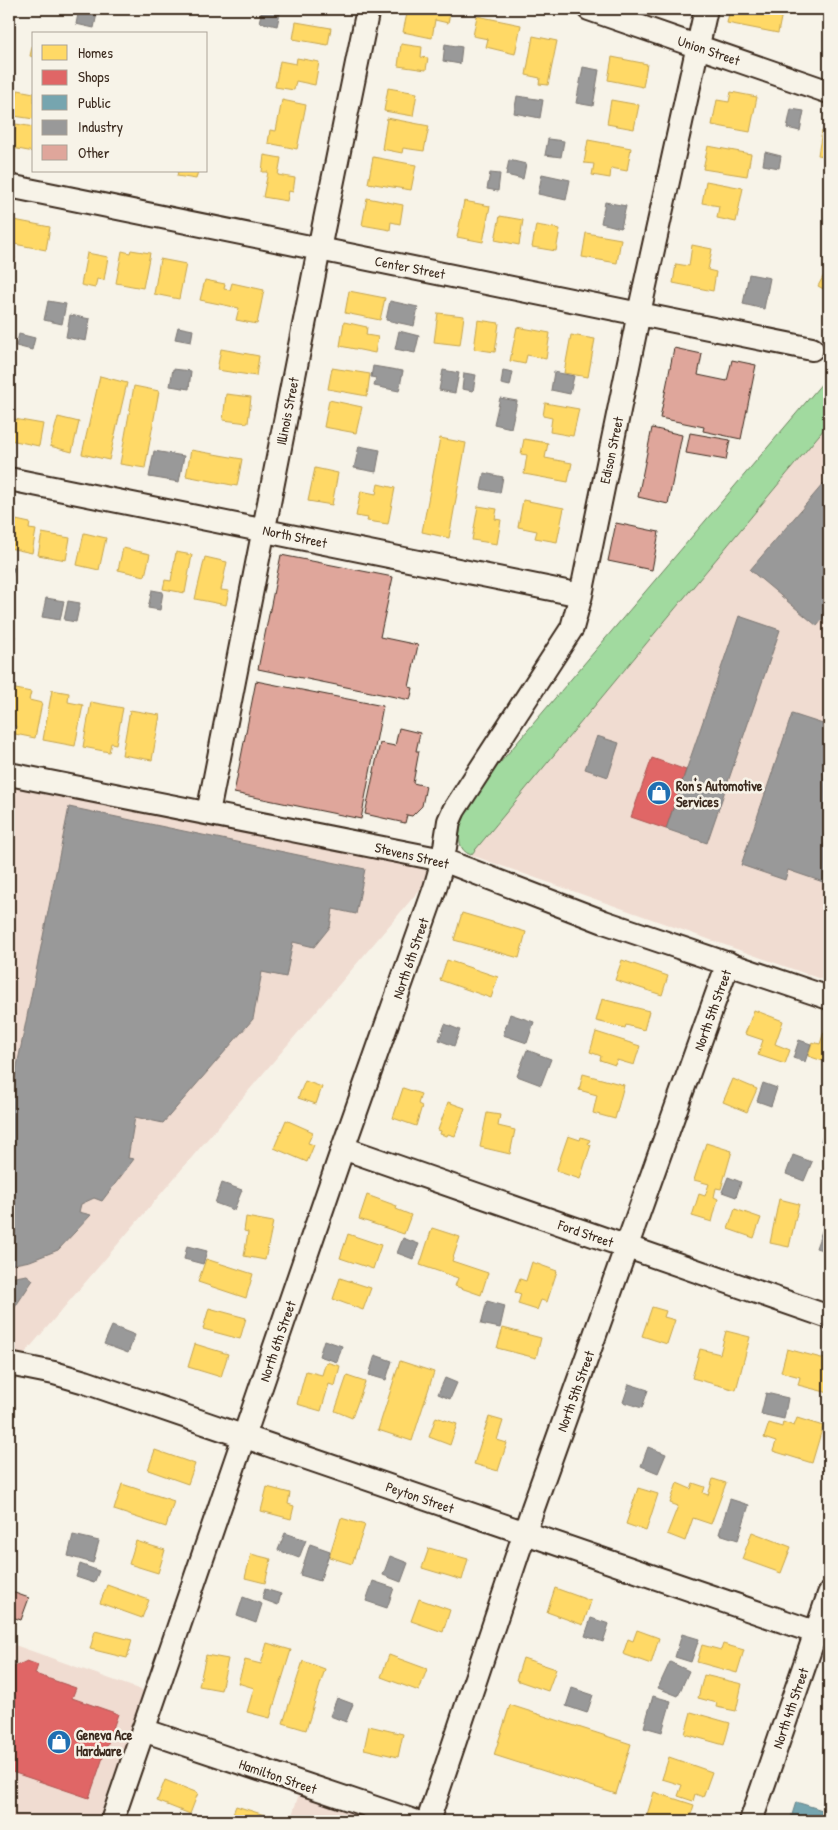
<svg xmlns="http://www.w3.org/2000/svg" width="838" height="1830" font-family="'Patrick Hand',sans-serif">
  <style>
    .built { fill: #f0dcd1 }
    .green { fill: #a1da9f; stroke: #6e825e }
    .homes { fill: #ffd966; stroke: #c4a450 }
    .shops { fill: #e06666; stroke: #ae5450 }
    .public { fill: #76a5af; stroke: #648084 }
    .industry { fill: #999; stroke: #7d7874 }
    .building { fill: #dfa69b; stroke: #3b2a1e }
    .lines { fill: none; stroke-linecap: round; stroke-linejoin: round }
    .minor-casing { stroke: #3b2a1e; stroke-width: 26 }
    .minor { stroke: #f7f3e8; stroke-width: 22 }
    .labels { text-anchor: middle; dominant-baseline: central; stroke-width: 5; stroke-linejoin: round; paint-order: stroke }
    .street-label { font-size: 14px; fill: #3b2a1e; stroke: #f7f3e8 }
    .poi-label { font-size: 14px; font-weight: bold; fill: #3b2a1e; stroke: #f7f3e8; text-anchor: start }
  </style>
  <rect width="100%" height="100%" fill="#f7f3e8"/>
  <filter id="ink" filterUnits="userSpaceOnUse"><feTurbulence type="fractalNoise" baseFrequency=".02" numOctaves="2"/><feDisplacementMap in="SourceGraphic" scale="10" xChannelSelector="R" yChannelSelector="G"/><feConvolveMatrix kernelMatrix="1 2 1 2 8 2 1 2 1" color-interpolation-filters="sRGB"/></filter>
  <g filter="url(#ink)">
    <path class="built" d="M829,423v559l-358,-127z
      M9,786l400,78 25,9 -414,486 -11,-2z
      M9,1643l135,48 -46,130h-89z
      M301,1788l107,33h-118z"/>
    <path class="green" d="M829,375v48l-358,432c-25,-9 -3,-49 6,-65z"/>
    <path class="homes" d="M408,9h43l-3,14 -13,-3 -3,18 -29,-6z
      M730,9h32l20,4 -4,20 -51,-10z
      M477,16l44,9 -6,29 -29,-7 2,-8 -15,-3z
      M296,22l35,6 -3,17 -35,-6z
      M533,36l24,5 -9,44 -9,-1 1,-6 -14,-3z
      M34,38v19l-4,-1z
      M401,44l21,3 -1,10 7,1 -2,12 -28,-4z
      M612,57l35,7 -4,23 -35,-7z
      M297,58l22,4 -4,23 -19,-4 -2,9 -19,-3 5,-26 16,3z
      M388,88l29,5 -4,23 -29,-5z
      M18,90l16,3v26l-20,-3z
      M731,92l26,5 -7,35 -38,-7 5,-25 12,2z
      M282,100l24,5 -9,44 -29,-6 2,-13 6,1z
      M611,100l28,5 -5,24 -27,-5z
      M387,118l42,8 -5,25 -21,-3 -1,5 -20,-4z
      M16,124l18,3v25l-22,-4z
      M822,131l7,2v24l-11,-2z
      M588,140l43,8 -4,23 -16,-3 -1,10 -18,-3 2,-11 -10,-1z
      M708,146l43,8 -4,22 -44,-7z
      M264,155l17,3 -3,17 17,3 -2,14 -4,-1 -2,10 -24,-4 5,-25h-6z
      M373,157l43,8 -5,25 -43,-7z
      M178,171h20l-2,8 -19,-3z
      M706,181l37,7 -7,34 -19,-4 2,-12 -17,-3z
      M367,198l36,7 -3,19 -9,-2 -1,8 -28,-5z
      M464,201l26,5 -7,36 -26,-5z
      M500,216l23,4 -4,25 -24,-5z
      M9,219l41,8 -4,23 -37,-7z
      M536,225l24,4 -4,22 -24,-4z
      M586,233l35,6 -4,24 -35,-6z
      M692,245l20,4 -4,21 8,2 -3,19 -40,-8 3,-19 13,2z
      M131,250l19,3 -7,35 -27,-5 6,-32 8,2z
      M87,253l21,4 -4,23 -7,-1 -2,9 -14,-3z
      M9,256l6,1 -4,19 -2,-1z
      M160,259l26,5 -7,35 -25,-5z
      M829,266v26l-11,-6z
      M205,280l20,4 -1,5 6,1 2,-7 32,7 -7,34 -21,-4 3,-12 -39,-8z
      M349,291l36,7 -5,22 -35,-7z
      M9,293l3,1 -3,26z
      M438,313l26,3 -4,29 -26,-3z
      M478,320l21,3 -4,29 -21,-3z
      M344,322l23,5 -1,8 12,2 -3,16 -35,-7z
      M517,327l33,6 -4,26 -19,-4 -2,9 -15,-3z
      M571,335l24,4 -7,38 -24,-4z
      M221,349l38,7 -3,20 -39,-6z
      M332,368l38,6 -3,22 -39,-7z
      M100,376l27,7 -18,77 -27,-6z
      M134,386l25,5 -14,77 -25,-4z
      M226,394l25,3 -3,26 -25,-3z
      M329,400l33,7 -6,26 -32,-6z
      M545,403l34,6 -6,27 -23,-4 2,-14 -9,-2z
      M58,417l21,5 -7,30 -22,-6z
      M14,419l29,5 -4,22 -29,-6z
      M440,438l26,5 -17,95 -27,-6z
      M524,439l24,4 -3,15 27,5 -4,19 -44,-8 3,-19 -6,-1z
      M191,450l51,9 -5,27 -51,-10z
      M315,468l23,5 -6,32 -24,-4z
      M378,484l17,4 -7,36 -21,-3 1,-3 -12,-2 5,-25 15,3z
      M523,500l41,8 -7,34 -22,-4 2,-7 -19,-4z
      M478,506l19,3 -2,10 6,1 -4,24 -25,-4z
      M16,520l14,3 -1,6 7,1 -4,23 -23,-5v-23l6,1z
      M42,533l28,5 -4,22 -28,-5z
      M84,533l22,5 -7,32 -22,-5z
      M123,548l27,6 -5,22 -27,-6z
      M176,552l16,3 -7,38 -22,-4 2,-9 6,1z
      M205,557l22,5 -6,28 8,1 -3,14 -31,-6z
      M11,688l20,4 -2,8 13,3 -7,35 -20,-4 1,-8 -7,-1v-23z
      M52,690l17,3 -1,9 15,3 -8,41 -32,-6z
      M91,702l32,6 -7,36 -5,-1 -2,9 -26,-5z
      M130,710l30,5 -8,45 -30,-5z
      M462,913l64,19 -7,26 -65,-18z
      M447,960l51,17 -7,21 -51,-18z
      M622,960l46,16 -6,19 -47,-15z
      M602,999l47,12 -5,19 -18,-5 -1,3 -29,-7z
      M754,1010l29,11 -8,23 15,6 -5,14 -27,-9 5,-15 -18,-6z
      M596,1032l44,14 -6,19 -17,-5 -2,5 -15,-5 1,-4 -11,-4z
      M824,1032l5,2v29l-21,-7 4,-14 8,2z
      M583,1074l41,11 -9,34 -22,-6 4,-18 -18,-5z
      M733,1079l24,10 -10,23 -24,-10z
      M305,1081l17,6 -6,17 -18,-6z
      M403,1088l18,6 -3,10 4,2 -6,20 -23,-8z
      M448,1102l17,6 -10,28 -7,-2 -1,2 -7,-2 1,-3 -3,-1z
      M487,1113l13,2 -2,11 17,4 -5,24 -30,-7z
      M286,1120l27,12 -5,11 6,2 -7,17 -33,-14z
      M568,1136l12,4 1,-3 9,3 -2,4 3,1 -11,34 -24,-8z
      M706,1143l26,8 -11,38 -5,-1 -2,9 4,2 -6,23 -20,-6 7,-22 6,2 4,-12 -15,-4z
      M367,1195l30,11 -1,3 15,6 -7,19 -45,-15z
      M779,1199l20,5 -10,43 -19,-4z
      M735,1209l26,9 -7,20 -26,-9z
      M246,1217l27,5 -8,38 -21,-4 4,-24 -4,-1z
      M432,1228l28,9 -8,24 36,12 -7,22 -26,-9 3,-8 -38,-13z
      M348,1234l33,11 -8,24 -33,-11z
      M206,1259l47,15 -7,24 -48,-16z
      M532,1262l25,9 -10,31 -6,-2 -4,10 -19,-6 3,-10 -6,-2 5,-13 6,2z
      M340,1278l31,10 -8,22 -30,-11z
      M652,1307l14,4 -2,6 11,3 -8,24 -25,-8z
      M209,1308l37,10 -6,21 -37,-10z
      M503,1328l38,10 -5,20 -39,-10z
      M726,1331l24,6 -14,53 -44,-12 8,-29 20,5z
      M195,1344l33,10 -7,23 -33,-10z
      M787,1349l42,11v33l-31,-8 2,-8 -19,-5z
      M400,1361l34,11 -22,69 -34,-11z
      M326,1362l14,4 -5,20 -6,-2 -8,27 -24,-7 9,-33 16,4z
      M347,1376l18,6 -13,36 -17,-7z
      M436,1417l21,7 -7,21 -21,-8z
      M489,1417l14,4 -6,19 10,3 -9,28 -24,-7z
      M797,1418l26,8 -11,37 -39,-12 3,-9 -12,-4 5,-15 13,4 1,-5 11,4z
      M155,1450l40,14 -7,20 -40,-14z
      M713,1479l13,4 -15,41 -18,-6 -8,23 -18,-7 11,-28 -8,-3 7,-20 14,6 2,-6 12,4 -2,6 5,2z
      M122,1484l52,17 -8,26 -52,-17z
      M267,1487l23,6 -2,11 6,2 -3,13 -30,-8z
      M638,1488l20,6 -12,37 -20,-7z
      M341,1518l24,7 -13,39 -23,-7z
      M752,1532l39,15 -10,26 -39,-14z
      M136,1541l29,9 -7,23 -29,-9z
      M429,1548l39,11 -6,21 -40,-12z
      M251,1554l20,5 -6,24 -20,-5z
      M107,1585l42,15 -7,18 -42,-15z
      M555,1588l36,13 -8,24 -36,-13z
      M419,1599l31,11 -7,22 -32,-11z
      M637,1630l22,8 -8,26 -28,-10 5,-15 5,2z
      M95,1631l37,9 -5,18 -37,-9z
      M267,1643l24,7 -21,68 -23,-6 7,-24 -16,-5 7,-23 16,4z
      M723,1644l21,6 -7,23 -40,-11 5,-17 19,5z
      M206,1655l22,4 -7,31 -22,-4z
      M389,1655l38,14 -8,22 -38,-14z
      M523,1658l33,11 -8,22 -32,-11z
      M303,1661l22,8 -19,61 -23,-7z
      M704,1675l38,9 -6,27 -20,-4 1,-4 -19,-5z
      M510,1705l121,39 -15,50 -122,-39z
      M691,1712l39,11 -6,22 -39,-11z
      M369,1726l34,8 -5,23 -34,-8z
      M669,1757l43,15 -9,25 -8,-3 -2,7 -15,-5 4,-11 -20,-6z
      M165,1780l33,13 -8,21 -33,-13z
      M654,1792l40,13 -5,16h-44z
      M236,1806l38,12 -1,3h-43z"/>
    <path class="shops" d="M652,758l34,12 -20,59 -35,-12z
      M27,1661l11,4 -3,9 41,14 -4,10 46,16 -29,84 -80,-27v-96l2,1 3,-9z"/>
    <path class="public" d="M796,1802l33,10v9h-39z"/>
    <path class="industry" d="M79,9h19l-4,19 -18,-4z
      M262,10l18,3 -3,13 -18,-4z
      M445,44l17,3 -2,17 -17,-3z
      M583,67l16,3 -6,36 -17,-3z
      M517,96l26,4 -3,18 -26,-5z
      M791,109l13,2 -4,20 -13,-3z
      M548,139l16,2 -3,16 -16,-2z
      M765,152l16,4 -2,12 -16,-3z
      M509,160l17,4 -3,15 -17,-4z
      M490,173l10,1 -2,17 -11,-2z
      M542,174l28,6 -4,20 -28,-6z
      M605,202l21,4 -5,22 -20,-5z
      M749,274l21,4 -6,31 -21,-5z
      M48,301l18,3 -4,20 -18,-4z
      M390,301l28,6 -4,19 -28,-6z
      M70,315l20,4 -4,22 -20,-4z
      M178,327l15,3 -2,12 -16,-3z
      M399,331l20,5 -4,17 -20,-4z
      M19,334l16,4 -3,12 -16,-4z
      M373,366l30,5 -4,20 -25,-5 2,-8 -5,-1z
      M173,369l18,2 -2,18 -19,-3z
      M443,370l16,3 -4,20 -16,-3z
      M503,370l10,2 -3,14 -9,-2z
      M554,372l20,4 -4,18 -19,-4z
      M464,373l12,2 -3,16 -11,-2z
      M500,398l17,3 -6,27 -17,-4z
      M359,446l21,4 -4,22 -22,-4z
      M154,451l30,5 -5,26 -30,-5z
      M484,473l19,4 -3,16 -19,-4z
      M829,477v134l-12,15 -67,-56z
      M9,567l5,1 -5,18z
      M152,590l11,2 -3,18 -12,-2z
      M46,598l18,3 -4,19 -18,-3z
      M68,601l12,2 -4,19 -12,-2z
      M739,616l41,14 -73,213 -41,-14z
      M9,635l6,1 -4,20h-2z
      M792,714l37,12v158l-41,-14 -3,10 -44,-15z
      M597,736l22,7 -11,34 -23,-8z
      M69,807l296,62 -9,45 -23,-5 -3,18 -16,20 -21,-5 -7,35 -24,-5 -9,47 -90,104 -28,-6 -7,41 6,1 -32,42 -8,-3 -13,6 -2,8 12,3 -33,35 -28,11 -21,4v-174h3z
      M510,1014l24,8 -7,21 -24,-8z
      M445,1024l15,6 -6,16 -15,-6z
      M799,1040l12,4 -6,18 -12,-4z
      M527,1050l24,9 -10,26 -24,-9z
      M763,1083l14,5 -6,18 -14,-5z
      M826,1127l3,1v16l-8,-3z
      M793,1155l19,7 -8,19 -18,-7z
      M728,1177l13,5 -5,15 -14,-5z
      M222,1183l20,7 -8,20 -19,-7z
      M823,1228l6,3v21l-13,-4z
      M403,1238l16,6 -6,15 -16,-6z
      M187,1246l20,5 -4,13 -19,-5z
      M27,1275l6,5 -24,36v-38z
      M487,1301l18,5 -5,22 -19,-4z
      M112,1326l23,9 -7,18 -24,-9z
      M324,1340l18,6 -5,16 -18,-6z
      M375,1355l17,6 -6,19 -17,-5z
      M445,1378l12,5 -7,16 -12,-5z
      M629,1384l19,6 -6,18 -19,-6z
      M766,1393l22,5 -4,21 -23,-5z
      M648,1447l18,7 -8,19 -17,-7z
      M730,1499l19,6 -11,35 -19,-6z
      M285,1533l21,7 -7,18 -21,-8z
      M73,1535l26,6 -6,22 -25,-7z
      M310,1544l20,7 -10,30 -20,-6z
      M390,1556l18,7 -7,19 -18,-7z
      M80,1564l19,7 -5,12 -18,-6z
      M373,1581l21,7 -7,20 -21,-7z
      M265,1589l16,5 -3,11 -16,-6z
      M243,1597l19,7 -6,19 -19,-7z
      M591,1618l18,6 -6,18 -18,-6z
      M682,1634l17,5 -8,23 -16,-5z
      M670,1662l19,9 -11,25 -20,-8z
      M572,1688l21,7 -6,18 -21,-7z
      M653,1696l18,5 -9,31 -18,-5z
      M337,1698l16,6 -7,18 -16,-6z"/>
    <path class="building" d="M674,348l28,6 -4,21 29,6 5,-21 24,5 -15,74 -38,-8 1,-4 -44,-9z
      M652,428l30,7 -14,69 -30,-7z
      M690,433l40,7 -4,20 -40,-7z
      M616,523l43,9 -7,38 -44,-9z
      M281,555l112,22 -13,60 38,8 -9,42 4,1 -3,12 -152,-31z
      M256,681l127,25 -22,113 -127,-26z
      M399,728l21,5 -4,18h3l-6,32 13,3 -4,20 -10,10 -5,-1 -2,8 -40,-9 15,-71 15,3z
      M9,1591l20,7 -8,22 -12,-4z"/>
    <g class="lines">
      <g class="minor-casing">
        <path id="minor" d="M589,9l240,83
          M9,186l803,163
          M9,479l572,116
          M9,774l434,86 161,62 225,76
          M208,813l111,-564 49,-240
          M343,1148l486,169
          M9,1364l45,9 31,9 744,255
          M143,1730l271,91
          M112,1821l231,-673 92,-260 8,-28 6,-39 5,-11 118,-182 9,-33 58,-282 67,-304
          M428,1821l105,-313 195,-545
          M751,1821l78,-227"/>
      </g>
      <use href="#minor" class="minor"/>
    </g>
  </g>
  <defs>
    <g id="shop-disc" transform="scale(1.25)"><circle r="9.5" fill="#1f6fb2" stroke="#f7f3e8"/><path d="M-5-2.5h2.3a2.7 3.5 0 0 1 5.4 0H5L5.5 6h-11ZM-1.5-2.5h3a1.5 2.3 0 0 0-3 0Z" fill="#fff"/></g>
  </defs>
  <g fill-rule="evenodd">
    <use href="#shop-disc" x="659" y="793"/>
    <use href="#shop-disc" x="59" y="1742"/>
  </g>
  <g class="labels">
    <g class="street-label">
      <text transform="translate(709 50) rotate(19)">Union Street</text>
      <text transform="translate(410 267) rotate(11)">Center Street</text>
      <text transform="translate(287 411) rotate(-79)">Illinois Street</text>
      <text transform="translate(611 450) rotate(-78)">Edison Street</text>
      <text transform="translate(295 536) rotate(12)">North Street</text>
      <text transform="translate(412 855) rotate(13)">Stevens Street</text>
      <text transform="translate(410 958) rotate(-71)">North 6th Street</text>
      <text transform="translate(712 1010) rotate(-70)">North 5th Street</text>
      <text transform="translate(586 1233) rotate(19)">Ford Street</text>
      <text transform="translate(277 1341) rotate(-71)">North 6th Street</text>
      <text transform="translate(575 1391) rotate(-70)">North 5th Street</text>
      <text transform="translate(420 1497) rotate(19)">Peyton Street</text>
      <text transform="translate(790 1708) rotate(-71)">North 4th Street</text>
      <text transform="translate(278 1776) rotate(19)">Hamilton Street</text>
    </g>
    <g class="poi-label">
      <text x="676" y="785">Ron's Automotive<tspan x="676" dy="16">Services</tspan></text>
      <text x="76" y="1734">Geneva Ace<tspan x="76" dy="16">Hardware</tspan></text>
    </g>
  </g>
  <rect width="838" height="1830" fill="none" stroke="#f7f3e8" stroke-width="30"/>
  <rect x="15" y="15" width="808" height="1800" fill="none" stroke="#3b2a1e" stroke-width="2" filter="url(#ink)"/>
  <rect x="32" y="32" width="175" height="140" fill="#f7f3e8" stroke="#aca397"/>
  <rect x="42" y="45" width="25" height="15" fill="#ffd966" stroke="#aca397"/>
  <text x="78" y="58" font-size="15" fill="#3b2a1e">Homes</text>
  <rect x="42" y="70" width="25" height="15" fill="#e06666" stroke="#aca397"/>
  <text x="78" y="82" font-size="15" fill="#3b2a1e">Shops</text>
  <rect x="42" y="95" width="25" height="15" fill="#76a5af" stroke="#aca397"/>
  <text x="78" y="108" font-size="15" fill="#3b2a1e">Public</text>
  <rect x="42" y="120" width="25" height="15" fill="#999999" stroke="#aca397"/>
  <text x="78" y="132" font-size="15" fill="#3b2a1e">Industry</text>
  <rect x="42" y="145" width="25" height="15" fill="#dfa69b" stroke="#aca397"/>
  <text x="78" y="158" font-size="15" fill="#3b2a1e">Other</text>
</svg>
